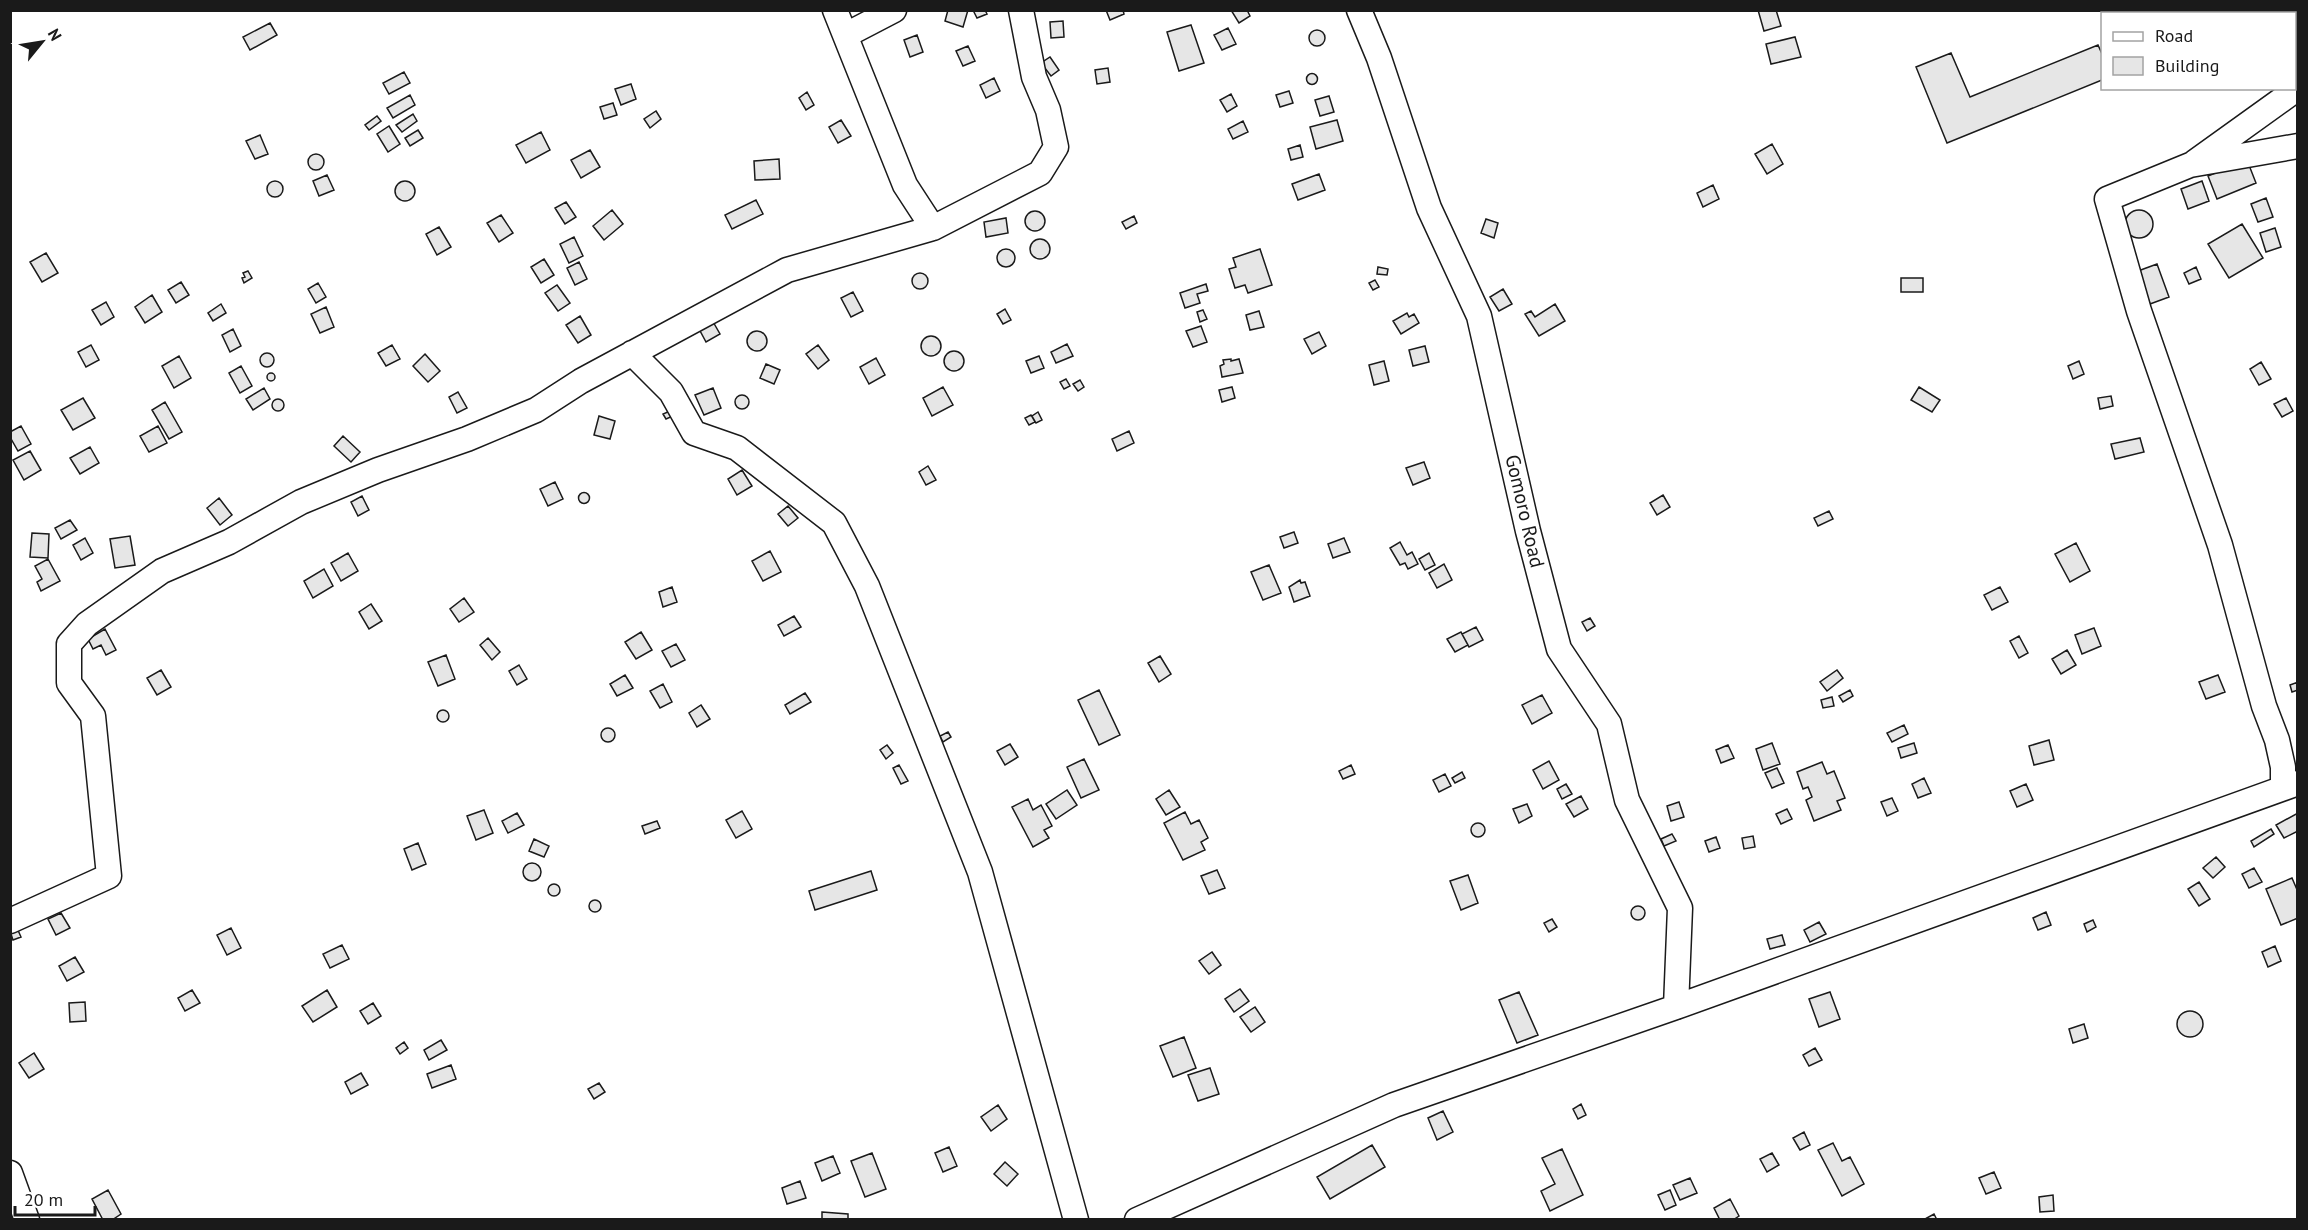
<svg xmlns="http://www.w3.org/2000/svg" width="2308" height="1230" font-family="'PT Sans',sans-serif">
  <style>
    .building { fill: #e6e6e6; stroke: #1a1a1a; stroke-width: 1.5 }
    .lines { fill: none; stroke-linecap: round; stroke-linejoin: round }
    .minor-casing { stroke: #1a1a1a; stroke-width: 27 }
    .minor { stroke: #fff; stroke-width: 24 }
    .labels { text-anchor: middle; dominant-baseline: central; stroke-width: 4.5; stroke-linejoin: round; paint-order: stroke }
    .street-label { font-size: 20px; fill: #1a1a1a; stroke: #fff }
  </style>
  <rect width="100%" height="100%" fill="#fff"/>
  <path class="building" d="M948,10h20l-5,17 -18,-6z
    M973,10h12l2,4 -10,4z
    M1106,10h17l1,4 -14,6z
    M1231,10h16l3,6 -11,7z
    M1758,10h18l5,16 -17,5z
    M2154,10h38l1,4h-37z
    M1063,21l1,16 -13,1 -1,-16z
    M270,23l7,12 -27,15 -7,-13z
    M1191,25l13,38 -25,8 -12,-39z
    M1228,28l8,16 -14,6 -8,-15z
    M1309 38a8 8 0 1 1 16 0a8 8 0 1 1-16 0Z
    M917,35l6,17 -13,5 -6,-17z
    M1795,37l6,20 -30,7 -5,-20z
    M2098,45l4,9v26l-155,63 -31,-76 35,-14 19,44z
    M968,46l7,15 -12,5 -7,-15z
    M1050,57l9,13 -8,6 -10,-13z
    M1108,68l2,14 -13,2 -2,-14z
    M404,72l6,11 -21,11 -6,-11z
    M1306.5 79a5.5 5.5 0 1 1 11 0a5.5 5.5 0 1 1-11 0Z
    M994,78l6,13 -14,7 -6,-13z
    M631,84l5,15 -15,6 -6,-16z
    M1289,91l4,12 -13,4 -4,-12z
    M807,92l7,13 -8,5 -7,-12z
    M1231,94l6,12 -10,6 -7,-12z
    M410,95l5,10 -22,13 -6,-10z
    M1329,96l5,16 -14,4 -5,-16z
    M613,103l4,12 -13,4 -4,-12z
    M656,111l5,8 -11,9 -6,-9z
    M413,114l4,7 -15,11 -6,-7z
    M377,116l4,5 -12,9 -4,-5z
    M841,120l10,16 -13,7 -9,-16z
    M1337,120l6,21 -27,8 -6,-22z
    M1243,121l5,11 -15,7 -5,-10z
    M389,126l11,18 -12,8 -11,-18z
    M418,130l5,8 -13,8 -5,-8z
    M541,132l9,18 -24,13 -10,-18z
    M260,135l8,19 -13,5 -9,-18z
    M1772,144l11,20 -16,10 -12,-20z
    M1300,145l3,12 -12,3 -3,-11z
    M590,150l10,17 -19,11 -10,-18z
    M308 162a8 8 0 1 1 16 0a8 8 0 1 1-16 0Z
    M779,159l1,20 -25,1 -1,-19z
    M2247,160l9,23 -39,16 -9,-23z
    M1319,174l6,16 -27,10 -6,-16z
    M327,175l7,15 -15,6 -6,-15z
    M2202,181l7,20 -21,8 -7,-20z
    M395 191a10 10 0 1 1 20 0a10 10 0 1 1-20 0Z
    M267 189a8 8 0 1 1 16 0a8 8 0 1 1-16 0Z
    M1713,185l6,14 -16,8 -6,-14z
    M2266,198l7,19 -15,5 -7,-18z
    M756,200l7,14 -31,15 -7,-14z
    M566,202l10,15 -11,7 -10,-16z
    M2125 224a14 14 0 1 1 28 0a14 14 0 1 1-28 0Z
    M612,210l11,14 -19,16 -11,-14z
    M1025 221a10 10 0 1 1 20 0a10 10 0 1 1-20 0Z
    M501,215l12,18 -14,9 -12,-19z
    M1134,216l3,7 -11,6 -4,-7z
    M1006,218l2,15 -22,4 -2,-15z
    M1486,219l12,4 -4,15 -13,-5z
    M2242,224l21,34 -34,20 -21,-34z
    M439,227l12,20 -14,8 -11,-21z
    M2275,228l6,19 -15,5 -6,-19z
    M574,237l9,19 -14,7 -9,-19z
    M1030 249a10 10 0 1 1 20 0a10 10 0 1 1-20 0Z
    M997 258a9 9 0 1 1 18 0a9 9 0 1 1-18 0Z
    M1260,249l12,36 -24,8 -3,-8 -10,3 -6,-19 7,-2 -3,-9z
    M46,253l12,20 -16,9 -12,-20z
    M544,259l10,16 -13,8 -10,-16z
    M579,262l8,17 -12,6 -8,-17z
    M2157,264l12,33 -19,7 -12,-33z
    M1378,267l10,2 -1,6 -10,-1z
    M2196,267l5,12 -12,5 -5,-11z
    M248,271l4,7 -8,5 -2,-5 3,-1 -2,-4z
    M912 281a8 8 0 1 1 16 0a8 8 0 1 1-16 0Z
    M1901,278h22v14h-22z
    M1375,280l4,7 -6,3 -4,-7z
    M181,282l8,13 -13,8 -8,-13z
    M318,283l8,14 -10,6 -8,-14z
    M1206,284l2,7 -11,3 3,9 -15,5 -5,-15z
    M557,285l13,18 -12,8 -13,-18z
    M1503,289l9,15 -13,7 -9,-14z
    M853,292l10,19 -12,6 -10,-19z
    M152,295l10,17 -17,11 -10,-16z
    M106,302l8,15 -13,8 -9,-15z
    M221,304l5,9 -13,8 -5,-8z
    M1555,304l10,17 -26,15 -14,-22 6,-3 4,6z
    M326,307l8,20 -14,6 -9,-19z
    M1005,309l6,11 -8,4 -6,-10z
    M1203,310l4,9 -7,3 -3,-10z
    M1259,311l5,16 -14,3 -4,-15z
    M1407,313l2,4 5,-3 5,9 -18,11 -8,-13z
    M580,316l11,19 -13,8 -12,-18z
    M712,320l8,14 -14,8 -8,-15z
    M1201,326l6,16 -14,5 -7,-16z
    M233,329l8,17 -11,6 -8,-17z
    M747 341a10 10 0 1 1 20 0a10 10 0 1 1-20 0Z
    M1319,332l7,14 -14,8 -8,-15z
    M921 346a10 10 0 1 1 20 0a10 10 0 1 1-20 0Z
    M1067,344l6,12 -17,7 -5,-11z
    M91,345l8,15 -13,7 -8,-15z
    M392,345l8,14 -14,7 -8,-13z
    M818,345l11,15 -11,9 -12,-15z
    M1425,346l4,16 -16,4 -4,-16z
    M944 361a10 10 0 1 1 20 0a10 10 0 1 1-20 0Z
    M260 360a7 7 0 1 1 14 0a7 7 0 1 1-14 0Z
    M425,354l15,17 -12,11 -15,-16z
    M179,356l12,22 -17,10 -12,-22z
    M1039,356l5,12 -13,5 -5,-12z
    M876,358l9,17 -16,9 -9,-17z
    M1231,359v2l8,-2 4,14 -21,4 -2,-11 4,-2 -1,-4z
    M1384,361l5,20 -15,4 -5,-20z
    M2079,361l5,13 -11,5 -5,-13z
    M2261,362l10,17 -12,6 -9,-16z
    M766,364l14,6 -6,14 -14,-6z
    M241,366l11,20 -12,7 -11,-20z
    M267 377a4 4 0 1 1 8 0a4 4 0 1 1-8 0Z
    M1066,379l4,7 -6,3 -4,-7z
    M1080,380l4,7 -6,4 -5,-7z
    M943,387l10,18 -21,11 -9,-18z
    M1232,387l3,11 -13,4 -3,-12z
    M1919,387l21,13 -8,12 -21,-12z
    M264,388l6,11 -17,11 -7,-11z
    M713,388l8,20 -17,7 -9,-20z
    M458,392l9,16 -10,5 -8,-16z
    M735 402a7 7 0 1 1 14 0a7 7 0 1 1-14 0Z
    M2111,396l2,10 -13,3 -2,-11z
    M83,398l12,20 -22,12 -12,-20z
    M2286,398l7,13 -11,6 -8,-13z
    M272 405a6 6 0 1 1 12 0a6 6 0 1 1-12 0Z
    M165,402l17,30 -13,7 -17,-29z
    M670,411l3,5 -7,3 -3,-5z
    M1038,412l4,8 -6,3 -4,-7z
    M1031,415l4,7 -6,3 -4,-7z
    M599,416l16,5 -5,18 -16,-4z
    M21,426l10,18 -13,7 -8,-14v-5z
    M158,426l9,17 -18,9 -9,-16z
    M1129,431l5,12 -17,8 -5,-12z
    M343,436l17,16 -9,10 -17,-16z
    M2140,438l4,14 -29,7 -4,-15z
    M90,447l9,16 -19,11 -10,-16z
    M30,451l11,19 -17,10 -11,-20z
    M1424,462l6,16 -17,7 -7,-17z
    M928,466l8,14 -10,5 -7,-13z
    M742,470l10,16 -15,9 -9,-16z
    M555,482l8,17 -15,7 -8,-17z
    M578.5 498a5.5 5.5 0 1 1 11 0a5.5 5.5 0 1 1-11 0Z
    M1663,495l7,12 -13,8 -7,-12z
    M362,496l7,14 -11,6 -7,-14z
    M219,498l13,17 -12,10 -13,-17z
    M788,506l10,12 -10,8 -10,-12z
    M1829,511l4,8 -15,7 -4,-8z
    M70,520l7,10 -16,9 -6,-11z
    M1294,532l4,11 -14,5 -4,-11z
    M32,533l17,1 -1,24 -18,-1z
    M130,536l5,29 -20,3 -5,-29z
    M85,538l8,15 -12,7 -8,-15z
    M1344,538l6,14 -17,6 -5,-14z
    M1400,542l7,13 5,-3 6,12 -10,5 -3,-6 -5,2 -10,-17z
    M2076,543l14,28 -20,11 -15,-28z
    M770,551l11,21 -18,9 -11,-20z
    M348,553l10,18 -17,10 -10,-18z
    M1429,553l6,12 -10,5 -6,-11z
    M48,559l12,22 -19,10 -4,-9 5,-3 -7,-13z
    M1444,564l8,16 -15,8 -8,-15z
    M1269,565l12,28 -18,7 -12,-28z
    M324,569l9,17 -20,12 -9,-17z
    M1300,580l1,3 4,-1 5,14 -16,6 -5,-15z
    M672,587l5,15 -14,5 -4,-15z
    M2000,587l8,15 -16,8 -8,-15z
    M464,598l10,14 -15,10 -9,-13z
    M371,604l11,17 -13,8 -10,-17z
    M794,616l7,11 -17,9 -6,-11z
    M1590,618l5,8 -8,5 -5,-9z
    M1476,627l7,13 -14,7 -7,-13z
    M2094,628l7,18 -19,8 -7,-19z
    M105,629l11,21 -10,5 -5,-10 -8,4 -5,-10z
    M641,632l11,18 -16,9 -11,-17z
    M1461,632l7,13 -13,7 -8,-13z
    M2019,636l9,17 -9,5 -9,-17z
    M488,638l12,14 -8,8 -12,-15z
    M676,644l9,16 -14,7 -9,-16z
    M2067,650l9,15 -15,9 -9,-15z
    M446,655l9,24 -17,7 -10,-24z
    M1160,656l11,18 -12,8 -11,-19z
    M519,665l8,14 -10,6 -8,-14z
    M161,670l10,17 -14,8 -10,-17z
    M1837,670l6,8 -16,13 -7,-9z
    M625,675l8,13 -16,8 -7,-12z
    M2218,675l7,17 -19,7 -7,-17z
    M2298,682v8l-6,2 -2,-7z
    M663,684l9,18 -12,6 -10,-17z
    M1099,690l21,45 -21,10 -21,-45z
    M1850,690l3,6 -10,6 -4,-6z
    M805,693l6,9 -21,12 -5,-9z
    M1542,695l10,18 -20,11 -10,-19z
    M1832,697l2,9 -11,2 -2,-8z
    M701,705l9,14 -13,8 -8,-14z
    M437 716a6 6 0 1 1 12 0a6 6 0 1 1-12 0Z
    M1904,725l4,9 -16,8 -5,-9z
    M601 735a7 7 0 1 1 14 0a7 7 0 1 1-14 0Z
    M948,732l3,5 -8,5 -3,-6z
    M2049,740l5,20 -20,5 -5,-19z
    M1772,743l8,21 -17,6 -7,-21z
    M1914,743l3,10 -16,5 -3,-10z
    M1010,744l8,13 -13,8 -8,-14z
    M887,745l6,8 -7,6 -6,-9z
    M1728,745l6,13 -13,5 -5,-13z
    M1084,759l15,31 -18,8 -14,-31z
    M1549,761l10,19 -16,9 -10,-19z
    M1822,762l5,12 7,-3 11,27 -8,3 4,9 -27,11 -8,-21 6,-3 -4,-10 -5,2 -6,-17z
    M899,765l9,16 -7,3 -8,-16z
    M1351,765l4,9 -12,5 -4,-8z
    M1777,768l7,15 -12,5 -7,-15z
    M1462,772l3,6 -10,5 -3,-5z
    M1445,774l6,12 -12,6 -6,-12z
    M1924,778l7,15 -13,5 -6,-14z
    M1566,784l6,10 -10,5 -5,-10z
    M2026,784l7,16 -16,7 -7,-16z
    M1067,790l10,15 -21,14 -10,-15z
    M1169,790l11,17 -14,8 -10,-16z
    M1581,796l7,13 -14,8 -8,-13z
    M1892,798l6,13 -11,5 -6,-14z
    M1028,799l5,11 8,-5 11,21 -8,4 5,8 -16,9 -21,-40z
    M1679,802l5,15 -13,4 -4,-15z
    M1527,804l5,12 -13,7 -6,-14z
    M1787,809l5,10 -11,5 -5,-10z
    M484,810l9,23 -17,7 -9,-24z
    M742,811l10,18 -16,9 -10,-18z
    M1185,812l6,12 8,-4 9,18 -7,4 4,8 -22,10 -19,-37z
    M517,813l7,12 -16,8 -6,-12z
    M2298,813v18l-14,7 -8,-13z
    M657,821l3,7 -15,6 -3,-8z
    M1471 830a7 7 0 1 1 14 0a7 7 0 1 1-14 0Z
    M2271,829l3,5 -20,13 -3,-6z
    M1672,834l4,7 -12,5 -3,-7z
    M1753,836l2,11 -11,2 -2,-11z
    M1716,837l4,11 -11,4 -4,-11z
    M534,839l15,7 -5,11 -15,-6z
    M418,843l8,21 -14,6 -8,-21z
    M2216,857l9,10 -12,11 -10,-10z
    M523 872a9 9 0 1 1 18 0a9 9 0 1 1-18 0Z
    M2254,868l8,14 -13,6 -7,-14z
    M1217,870l8,18 -16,6 -8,-18z
    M871,871l6,19 -62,20 -6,-19z
    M1468,875l10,28 -17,7 -11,-29z
    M2292,878l6,14v26l-17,7 -15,-36z
    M2199,882l11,17 -11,7 -11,-17z
    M548 890a6 6 0 1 1 12 0a6 6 0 1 1-12 0Z
    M589 906a6 6 0 1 1 12 0a6 6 0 1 1-12 0Z
    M1631 913a7 7 0 1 1 14 0a7 7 0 1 1-14 0Z
    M2046,912l5,13 -13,5 -5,-12z
    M61,913l9,15 -14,7 -8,-16z
    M1552,919l5,8 -8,5 -5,-9z
    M2093,920l3,7 -9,5 -3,-8z
    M1819,922l7,12 -16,8 -6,-12z
    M17,928l4,9 -8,3 -3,-9z
    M231,928l10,20 -14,7 -10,-20z
    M1782,935l3,10 -15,4 -3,-10z
    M342,945l7,14 -19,9 -7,-14z
    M2275,946l6,15 -13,6 -6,-15z
    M1212,952l9,13 -12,9 -10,-13z
    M75,957l9,15 -17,9 -8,-15z
    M1240,989l9,12 -15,11 -9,-13z
    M192,990l8,13 -15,8 -7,-13z
    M327,990l10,17 -24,15 -11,-16z
    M1519,992l19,43 -21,8 -18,-43z
    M1830,992l10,27 -21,8 -10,-28z
    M85,1002l1,19 -16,1 -1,-19z
    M373,1003l8,13 -13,8 -8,-13z
    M1255,1007l10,15 -14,10 -11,-15z
    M2177 1024a13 13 0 1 1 26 0a13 13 0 1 1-26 0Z
    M2084,1024l4,14 -15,5 -4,-14z
    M1184,1037l12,31 -23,9 -13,-31z
    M441,1040l6,10 -18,10 -5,-10z
    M404,1042l4,6 -8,6 -4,-6z
    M1815,1048l7,12 -13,6 -6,-11z
    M34,1053l10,16 -15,9 -10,-15z
    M451,1065l5,14 -24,9 -5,-14z
    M1210,1068l9,26 -21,7 -10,-26z
    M361,1073l7,12 -17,9 -6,-12z
    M599,1083l6,9 -11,7 -6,-10z
    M1581,1104l5,11 -8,4 -5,-10z
    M998,1105l9,14 -16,12 -10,-14z
    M1443,1111l10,21 -16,8 -9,-22z
    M1804,1132l6,13 -10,5 -7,-12z
    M1833,1143l9,18 8,-4 14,27 -22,12 -24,-46z
    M1372,1145l13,22 -55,32 -13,-22z
    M949,1147l8,19 -14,6 -8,-19z
    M1562,1149l21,46 -33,16 -9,-20 14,-7 -13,-26z
    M872,1153l14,36 -21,8 -14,-36z
    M1772,1153l7,12 -12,7 -7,-13z
    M833,1156l7,17 -18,8 -7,-18z
    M1005,1162l13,12 -11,12 -13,-12z
    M1994,1172l7,16 -15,6 -7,-16z
    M1690,1178l7,15 -17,7 -7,-15z
    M800,1181l6,17 -19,6 -5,-16z
    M108,1190l13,24 -9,6h-9l-11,-21z
    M1670,1190l6,15 -11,5 -7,-15z
    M2053,1195l1,16 -14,1 -1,-15z
    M1730,1199l9,17 -6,4h-13l-6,-12z
    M822,1212l26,2v6h-26z
    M1934,1214l3,6h-12v-1z"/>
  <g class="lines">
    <g class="minor-casing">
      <path id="minor" d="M835,10l70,175 28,43
        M1359,10l20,48 50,150 50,108 49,215 31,118 50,75 18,76 53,108 -4,99
        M846,35l48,-25
        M2195,162l103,-74
        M632,353l39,39 23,41 43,15 97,75 33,63 113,286 96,348
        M2283,788v-21l-6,-27 -13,-34 -44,-161 -81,-234 -32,-112 83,-34 108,-19
        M10,921l99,-45 -16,-160 -24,-33v-39l18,-20 75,-53 67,-29 72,-40 77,-32 89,-31 69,-29 45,-29 206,-111 146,-42 107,-55 16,-26 -8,-37 -14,-33 -13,-67
        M10,1173l17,47
        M1137,1220l257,-115 282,-98 622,-224"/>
    </g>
    <use href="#minor" class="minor"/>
  </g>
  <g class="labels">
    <g class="street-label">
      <text transform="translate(1525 511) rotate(77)">Gomoro Road</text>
    </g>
  </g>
  <rect width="2308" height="1230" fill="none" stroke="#1a1a1a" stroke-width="24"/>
  <rect x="2101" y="12" width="195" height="78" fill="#ffffff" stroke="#a3a3a3" stroke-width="1.5"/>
  <rect x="2113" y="32" width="30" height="9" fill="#ffffff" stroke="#a3a3a3" stroke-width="1.5"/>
  <text x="2155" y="42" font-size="18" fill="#1a1a1a">Road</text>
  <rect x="2113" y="57" width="30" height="18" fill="#e6e6e6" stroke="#a3a3a3" stroke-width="1.5"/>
  <text x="2155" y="72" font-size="18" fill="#1a1a1a">Building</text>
  <g transform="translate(42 42) rotate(60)" stroke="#ffffff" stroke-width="4.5" paint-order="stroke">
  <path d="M0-4.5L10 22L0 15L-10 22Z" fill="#1a1a1a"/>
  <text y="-9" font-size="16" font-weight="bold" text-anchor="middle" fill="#1a1a1a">N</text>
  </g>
  <path d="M15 1206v9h80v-9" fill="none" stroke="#1a1a1a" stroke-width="3"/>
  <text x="24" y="1206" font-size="18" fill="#1a1a1a" stroke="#ffffff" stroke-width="4.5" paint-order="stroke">20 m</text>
</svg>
